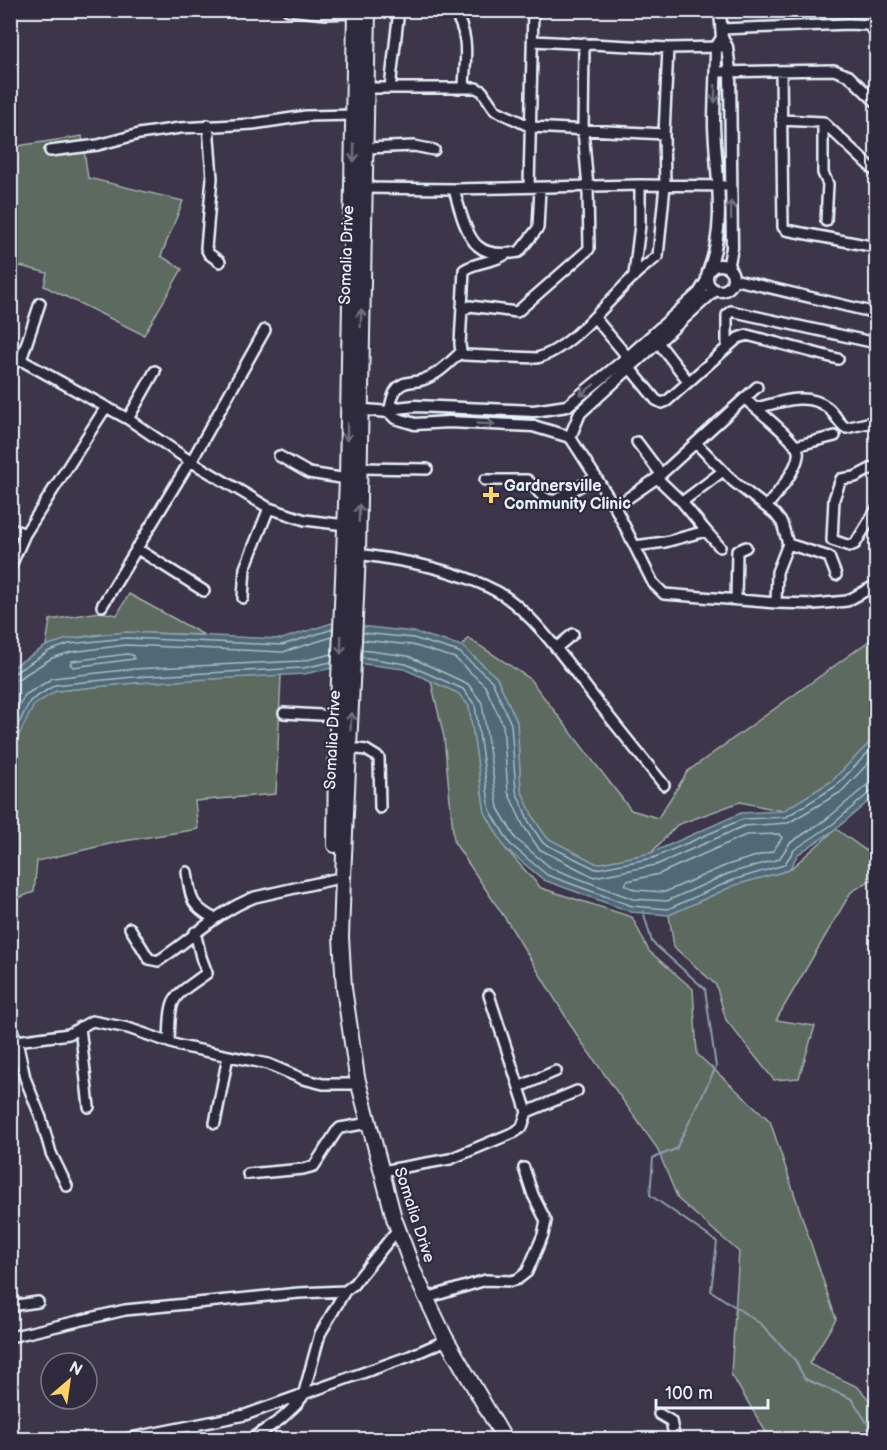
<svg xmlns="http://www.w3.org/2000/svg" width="887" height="1450" font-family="'Balsamiq Sans',sans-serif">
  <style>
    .green { fill: #5c6a60; stroke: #a2aeac; stroke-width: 1.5 }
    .water { fill: #4f6977; stroke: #8c9fab; stroke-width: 1.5 }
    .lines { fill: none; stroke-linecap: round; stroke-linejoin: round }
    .shore { stroke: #abbbc4; stroke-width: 1.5 }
    .stream { stroke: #8c9fab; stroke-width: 2 }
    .minor-casing { stroke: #e8f1f8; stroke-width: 14 }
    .tertiary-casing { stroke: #e8f1f8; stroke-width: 15 }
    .primary-casing { stroke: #e8f1f8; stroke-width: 18 }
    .minor { stroke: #2f2a3d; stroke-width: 9 }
    .tertiary { stroke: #2f2a3d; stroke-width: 10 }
    .primary { stroke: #2f2a3d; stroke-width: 14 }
    .oneway { stroke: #70707e }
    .poi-dot { fill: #ffd166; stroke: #2f2a3d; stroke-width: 2 }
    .labels { text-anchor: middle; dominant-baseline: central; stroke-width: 4.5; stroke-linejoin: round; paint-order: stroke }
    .street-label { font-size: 16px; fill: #e8f1f8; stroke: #2f2a3d }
    .poi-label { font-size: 16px; font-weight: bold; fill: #e8f1f8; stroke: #2f2a3d; text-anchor: start }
  </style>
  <rect width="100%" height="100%" fill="#3d3549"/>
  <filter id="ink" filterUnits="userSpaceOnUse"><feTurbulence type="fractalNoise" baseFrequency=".0167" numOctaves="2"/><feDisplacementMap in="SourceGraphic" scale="12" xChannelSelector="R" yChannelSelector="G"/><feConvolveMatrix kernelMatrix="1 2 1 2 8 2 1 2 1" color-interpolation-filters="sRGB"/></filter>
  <g filter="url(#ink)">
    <path class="green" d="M82,136l6,42 95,23 -22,55 21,13 -38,66 -100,-49 3,-13 -27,-7 -9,21v-140z
      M129,594l75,41c-53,-2 -107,-7 -158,11l4,-26 50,-8 17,3z
      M876,636v100l-44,45 -49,30 -43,-9 -63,23 -26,28 -54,11 -50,-26 -13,-19 -13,-29 -4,-68 -20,-44 -35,-32 6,-8 61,40 102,132 27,8 30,-47z
      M281,675l-5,119 -81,7 3,28 -80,13 -81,19 -3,31 -23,9v-150l23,-47 22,-13 78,-8z
      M431,681l27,12 11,13 16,106 20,36 36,40 91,29 17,34 44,38 4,65 73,67 66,198 -27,45 49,23 18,21v31h-106l-39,-65 8,-122 -61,-53 -21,-51 -77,-108 -71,-116 -55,-82 -10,-105z
      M836,829l40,29v19l-25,15 -75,128 39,6 -16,52 -25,2 -48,-60 -10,-35 -42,-38 -5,-32 66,-30 54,-15z"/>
    <path class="water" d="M332,623l82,9 48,14 35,32 20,44 4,68 13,29 13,19 50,26 54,-11 90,-40 42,-2 49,-30 44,-45v59l-40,34 -38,25 -9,16 -54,15 -66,30 -38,-3 -87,-32 -39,-32 -20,-36 -16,-106 -11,-13 -54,-24 -48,-6 -52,11 -170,9 -78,8 -22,14 -23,46v-83l35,-22 21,-7 59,-7 156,7z"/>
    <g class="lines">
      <path class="shore" d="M363,633l50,5 46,14 33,29 19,43 5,67 13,31 14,21 53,26 57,-11 90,-39 43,-2 50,-31 40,-42
        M362,640l50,5 43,13 30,28 18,39 5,67 15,33 16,24 55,28 62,-12 88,-39 44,-3 53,-31 35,-37
        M362,650l46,6 60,28 14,19 16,105 18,31 35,29 82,31 34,2 63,-28 49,-14 11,-16 38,-25 39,-33 9,-2
        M127,654l6,1 1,4 -61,8 -3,-3 2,-3z
        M361,657l45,7 57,25 12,16 15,105 20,34 37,31 85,31 36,3 65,-29 51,-15 10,-15 39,-26 37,-32 6,-1
        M10,673l6,-1 33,-21 20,-7 57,-6 156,7 51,-16
        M10,680l8,-1 34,-21 19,-6 55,-7 157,7 49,-15
        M10,723l15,-28 28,-17 80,-9 169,-8 30,-7
        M10,741l20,-40 25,-16 78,-8 170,-9 28,-6
        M779,834l3,4 -9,13 -46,14 -62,27 -29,-2 -11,-5 2,-4 32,-7 87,-39z"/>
      <path class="stream" d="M643,911l9,31 53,47 11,78 -40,82 -23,9 -3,37 67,47 -6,49 50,33 34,36 10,19 47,20 17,27v14"/>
      <g class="minor-casing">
        <path id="minor" d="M288,10l38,4 29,-1
          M453,10c18,26 12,48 11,78
          M721,29l128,-5 19,1 8,8
          M533,41l135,7 54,-1
          M781,71l2,156 3,3 90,17
          M716,72l118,-2 15,6 27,26
          M365,88h111l6,3 13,19 36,17 133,7
          M390,88l9,-78
          M781,120l42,2 53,50
          M823,122v51l5,11 -2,37
          M208,125l4,53 -6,70 3,6 11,8
          M366,148l48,-2 20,4
          M50,151l48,-6 41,-11 41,-6 73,-4 53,-8 49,-1
          M529,187l4,-177
          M362,188l92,1 186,-4 91,1
          M454,189c4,15 12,48 24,57 11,10 29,8 41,6l19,-24 2,-40
          M506,254c-13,9 -29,7 -42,16l-4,74 1,8 3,3 73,3c34,-9 71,-57 96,-81 7,-8 17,-14 25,-21l7,-71 -1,-51 4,-86
          M634,275l6,-50v-40
          M733,279l143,34
          M462,311l8,-5 47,6 72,-63 -1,-62 -5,-57 1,-87
          M594,317l37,44
          M657,341l31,40
          M727,348v-33l4,-4 145,32
          M21,360l19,-57
          M629,367l27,33 6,3 5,-2 71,-63 9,-3 91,24
          M10,368l4,-5 7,-3 85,47
          M745,399c10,9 50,40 53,52 3,14 -23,46 -32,56
          M756,408c22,-5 51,-17 71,-1 8,6 11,16 19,21l30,-7
          M389,412c2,-7 3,-17 7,-22 7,-10 17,-7 26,-10 16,-5 27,-17 39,-28
          M128,419l27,-48
          M570,437l45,70 38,76 11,11 112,9 39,1 32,-3 29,-16
          M637,442l24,32
          M696,443l38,39 41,32 7,9 6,21
          M795,446l40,-10
          M279,456l30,17 38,6
          M191,462l74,-132
          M876,466l-21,11 -14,2 -7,20 -2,41 18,6 5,-2 21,-34
          M360,468l67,1
          M485,480h42c11,8 14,22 29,20l40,-23
          M682,502l41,-31
          M615,507l42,-29 100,-91
          M10,528l15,6 81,-127 22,12 62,42 79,47 36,12 40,5
          M706,531l14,16
          M635,546l30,-4 41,-11 -24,-29 -25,-24
          M136,548l68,43
          M358,554c48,7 98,15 140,38 35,20 71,73 95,104 23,30 48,60 71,89
          M10,568l15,-34
          M243,598l2,-30 24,-60
          M736,600l1,-49 9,-4
          M776,603l1,-31 11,-28 41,13 7,18
          M102,606l88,-145
          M556,648l17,-14
          M284,713l54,3
          M349,748l17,2 13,8 1,50
          M187,872c4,26 2,32 26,46
          M130,928l19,31 9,2c34,-22 58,-49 97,-64l80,-18
          M10,1027l7,14 8,37 16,40 10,35 16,33
          M80,1027l9,80
          M17,1041l52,-7 23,-13 36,7 52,18 88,18 35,15 20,5h30
          M169,1041c2,-48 1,-41 38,-68l-6,-16 -6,-25
          M519,1087l37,-16
          M527,1112l50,-21
          M215,1123l13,-67
          M382,1171l68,-12 65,-27 7,-5 5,-15 -38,-117
          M248,1174l55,-5 11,-3 22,-34 4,-4 23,-4
          M427,1298l59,-18 25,1 7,-2 9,-7 16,-37 3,-14 -13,-26 -9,-27
          M10,1306l28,-4
          M10,1337l115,-27 174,-17 46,-2 8,-6 41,-51 7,-2
          M659,1414l12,7 4,19
          M194,1426l3,14
          M120,1440l125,-25 165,-59 32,-14
          M250,1440l31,-21 15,-14 7,-9 17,-62 25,-43
          M616,1440l1,-1"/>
      </g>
      <g class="tertiary-casing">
        <path id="tertiary" d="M720,10l2,28 5,9 3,24 2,177 -4,20
          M707 278a13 13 0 1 1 26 0a13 13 0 1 1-26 0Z
          M708,272c19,-47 8,-97 6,-146 0,-26 2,-53 2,-79l6,-9
          M354,409l35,3 8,-4 18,-2 119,5 33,-5 61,-49 71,-64 8,-13
          M389,412l6,6 20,6 34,-2 84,4 37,11 10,-24 135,-123"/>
      </g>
      <g class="primary-casing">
        <path id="primary" d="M368,10l-10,544 -15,323 -2,60 3,51 13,89 37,141 20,54 31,65 60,103
          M335,845l1,-90 11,-276 8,-469"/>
      </g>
      <use href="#minor" class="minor"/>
      <use href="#tertiary" class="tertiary"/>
      <use href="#primary" class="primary"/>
    </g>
    <defs><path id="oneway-shaft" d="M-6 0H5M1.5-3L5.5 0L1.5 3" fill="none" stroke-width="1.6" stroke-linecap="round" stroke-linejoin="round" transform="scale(1.5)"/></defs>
    <g class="oneway">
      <use href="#oneway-shaft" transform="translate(715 94) rotate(91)"/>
      <use href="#oneway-shaft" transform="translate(354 153) rotate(91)"/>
      <use href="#oneway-shaft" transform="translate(731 210) rotate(-91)"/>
      <use href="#oneway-shaft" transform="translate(361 318) rotate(-88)"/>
      <use href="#oneway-shaft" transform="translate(587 390) rotate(141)"/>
      <use href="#oneway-shaft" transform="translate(486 424) rotate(3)"/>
      <use href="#oneway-shaft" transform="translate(347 432) rotate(91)"/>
      <use href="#oneway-shaft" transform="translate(359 513) rotate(-89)"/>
      <use href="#oneway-shaft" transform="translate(341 645) rotate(91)"/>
      <use href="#oneway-shaft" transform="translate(351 721) rotate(-87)"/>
    </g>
  </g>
  <path class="poi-dot" d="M488 486h6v6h6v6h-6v6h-6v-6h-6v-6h6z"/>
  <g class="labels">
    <g class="street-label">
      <text transform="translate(347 255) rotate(-88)">Somalia Drive</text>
      <text transform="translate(333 740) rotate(-87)">Somalia Drive</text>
      <text transform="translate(414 1215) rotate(72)">Somalia Drive</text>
    </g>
    <g class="poi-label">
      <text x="504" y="486">Gardnersville<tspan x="504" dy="18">Community Clinic</tspan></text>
    </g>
  </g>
  <rect width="887" height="1450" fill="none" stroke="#2f2a3d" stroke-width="36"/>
  <rect x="18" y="18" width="851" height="1414" fill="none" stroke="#e8f1f8" stroke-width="2" filter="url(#ink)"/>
  <g transform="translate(69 1381) rotate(29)"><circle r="28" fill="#2f2a3d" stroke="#797a88" stroke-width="1.5"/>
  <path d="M0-4.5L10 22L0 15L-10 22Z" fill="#ffd166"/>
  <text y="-9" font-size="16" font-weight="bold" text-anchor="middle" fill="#e8f1f8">N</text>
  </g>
  <path d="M656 1399v9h112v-9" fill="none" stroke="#e8f1f8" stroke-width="3"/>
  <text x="665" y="1399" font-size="18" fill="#e8f1f8" stroke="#2f2a3d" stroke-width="4.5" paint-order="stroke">100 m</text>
</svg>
